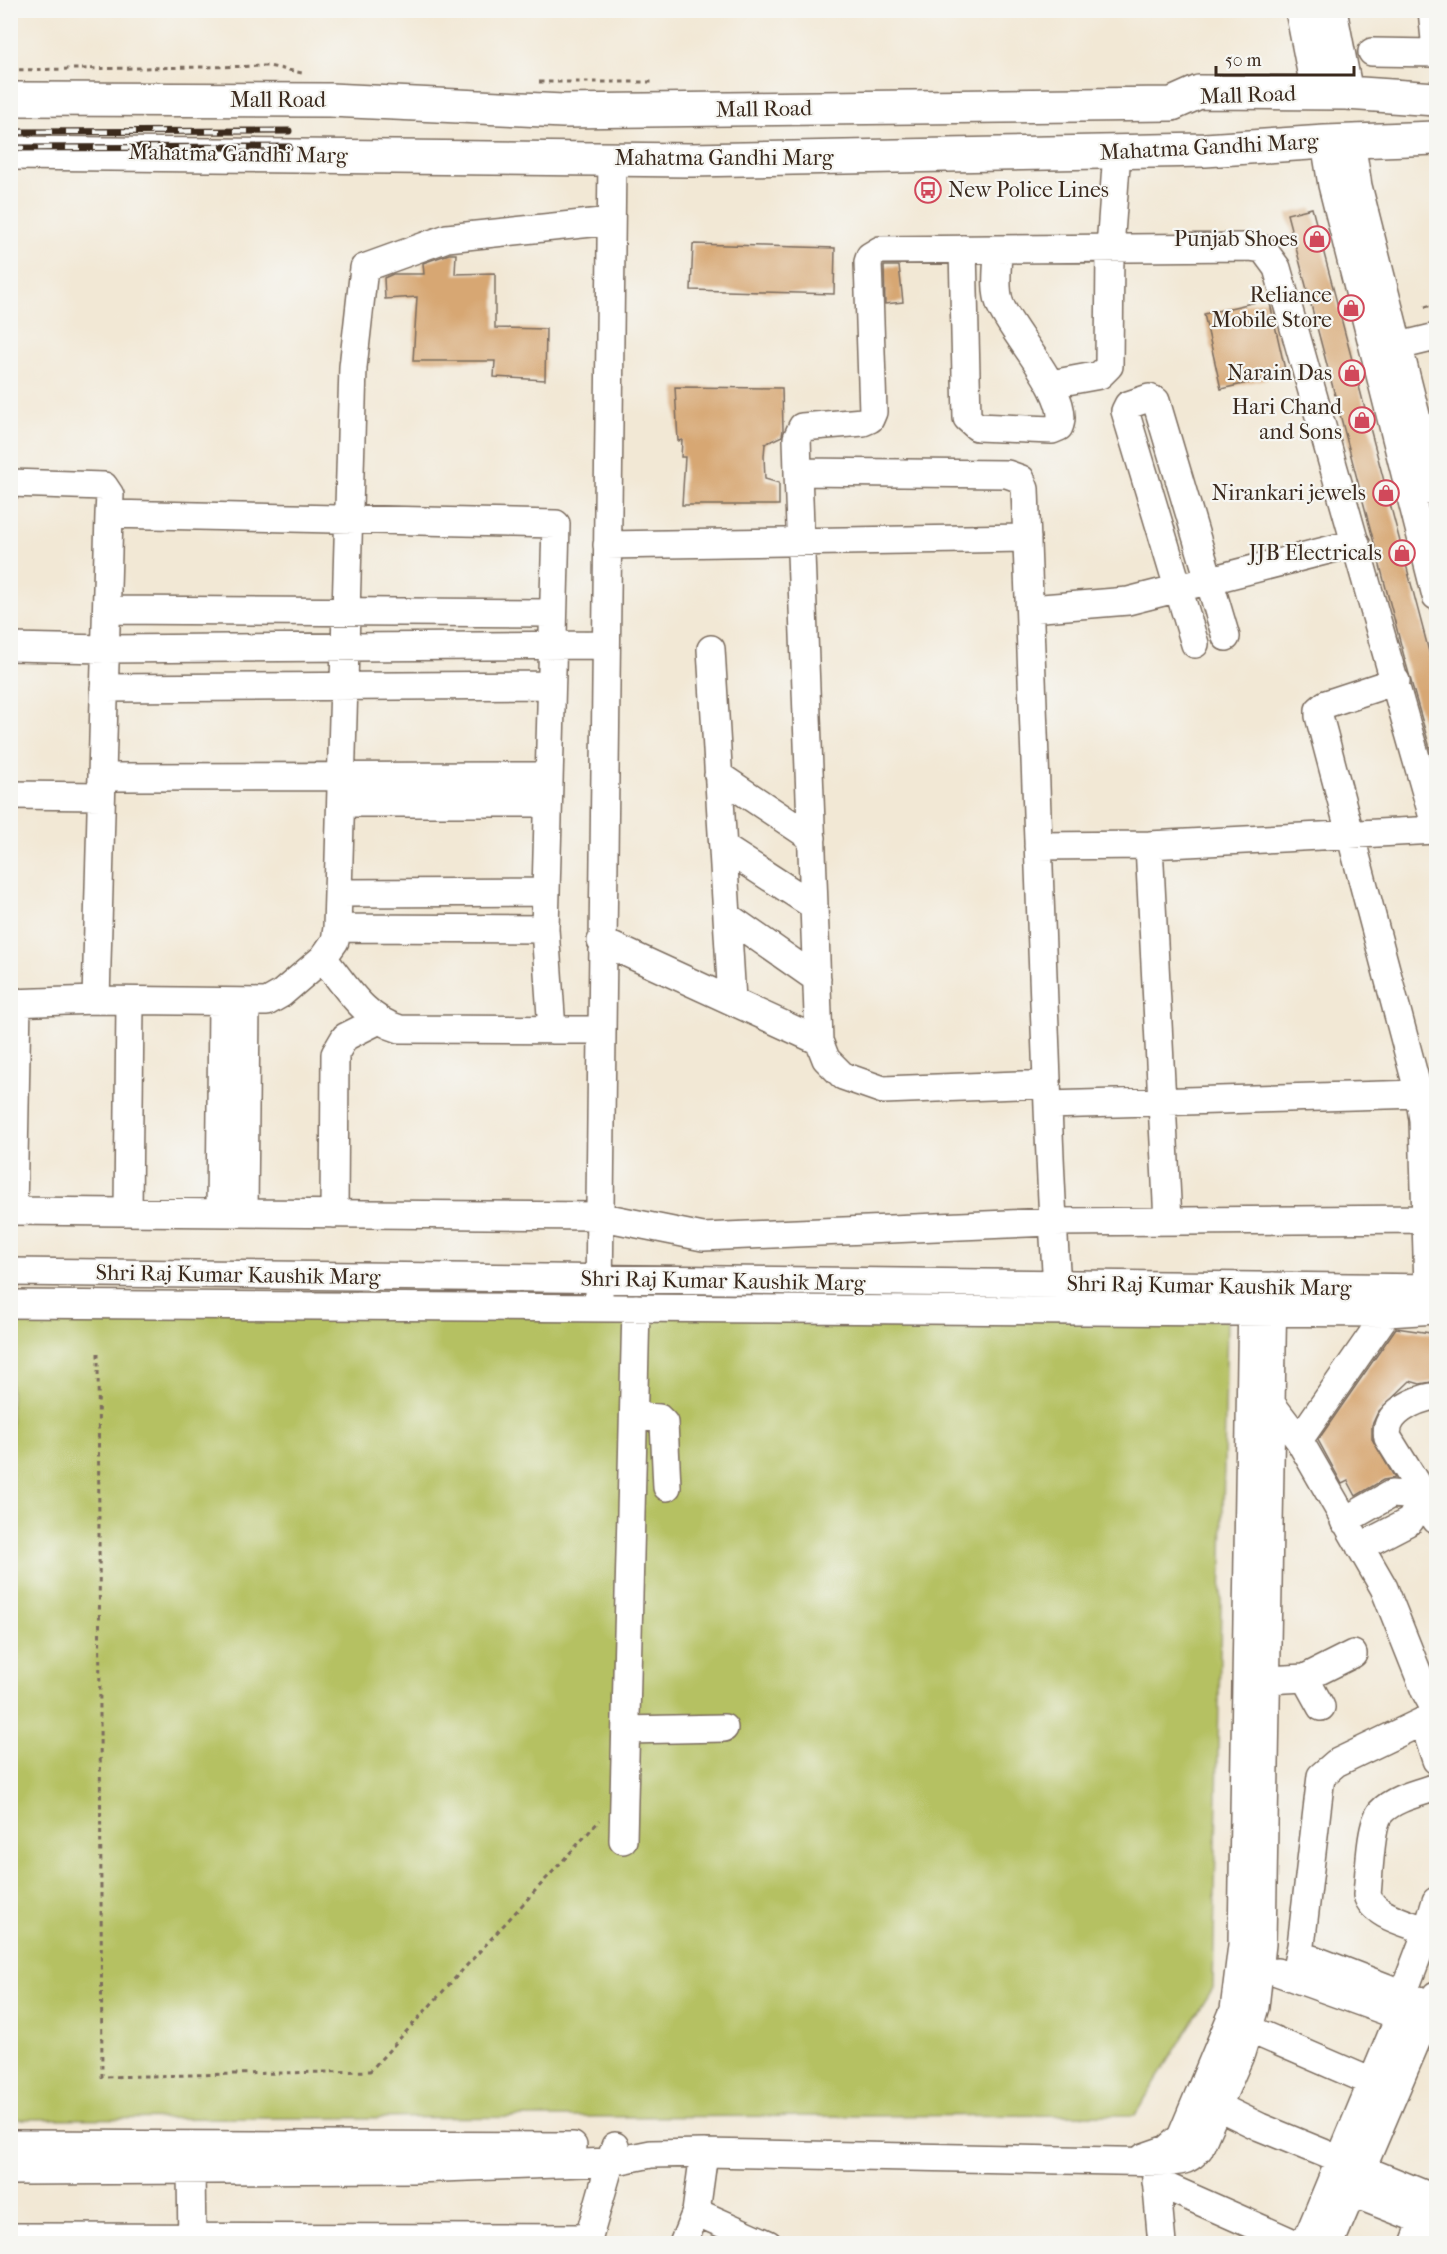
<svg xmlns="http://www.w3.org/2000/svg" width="1447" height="2254" font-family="'IM FELL French Canon',serif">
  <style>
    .green { fill: #b5c162; stroke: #787640; stroke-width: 1.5 }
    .building { fill: #d7a773 }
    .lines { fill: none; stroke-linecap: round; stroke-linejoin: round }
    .minor-casing { stroke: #7b6c5e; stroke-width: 30 }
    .major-casing { stroke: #7b6c5e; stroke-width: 36 }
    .path { stroke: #7b6c5e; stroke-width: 3; stroke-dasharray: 4.5 4.5; stroke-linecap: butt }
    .minor { stroke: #fff; stroke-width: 27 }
    .major { stroke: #fff; stroke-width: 33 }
    .rail-casing { stroke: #3b2a1e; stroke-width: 7 }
    .rail { stroke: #f6f6f2; stroke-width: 4.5; stroke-dasharray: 14; stroke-linecap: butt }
    .labels { text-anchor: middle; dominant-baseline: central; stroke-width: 4.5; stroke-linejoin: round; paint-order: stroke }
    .street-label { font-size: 22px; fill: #3b2a1e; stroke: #f6f6f2 }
    .poi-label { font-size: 22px; fill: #3b2a1e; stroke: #f6f6f2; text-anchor: end }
  </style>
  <rect width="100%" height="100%" fill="#f6f6f2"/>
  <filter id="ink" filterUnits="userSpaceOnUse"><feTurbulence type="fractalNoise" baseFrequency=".0167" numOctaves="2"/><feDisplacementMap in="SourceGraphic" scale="12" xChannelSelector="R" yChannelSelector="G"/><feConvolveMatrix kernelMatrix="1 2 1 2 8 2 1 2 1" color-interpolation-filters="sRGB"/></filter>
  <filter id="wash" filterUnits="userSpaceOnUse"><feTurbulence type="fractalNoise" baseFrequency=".008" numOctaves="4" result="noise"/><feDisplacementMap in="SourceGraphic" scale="24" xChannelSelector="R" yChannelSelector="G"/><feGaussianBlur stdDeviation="1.35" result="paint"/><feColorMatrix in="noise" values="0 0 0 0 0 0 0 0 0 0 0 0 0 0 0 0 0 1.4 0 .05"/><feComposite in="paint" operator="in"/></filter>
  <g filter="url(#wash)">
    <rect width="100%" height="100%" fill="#f2e8d5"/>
    <path class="green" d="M11,1306l1216,14 -14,668 -78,127 -1124,4z"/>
    <g id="blocks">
      <path class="building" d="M1312,208l125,474v79l-3,1 -29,-102 -118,-446z
        M693,244l142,4 -1,46 -143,-4z
        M449,254h7l-1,20 40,-1v55l51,1 -1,51 -51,-3 1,-16h-82l4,-64 -32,2 -1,-21 9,-4h31l-1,-11z
        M884,266h15l4,36 -18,2z
        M1269,299l17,75 -65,15 -17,-75z
        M675,387l107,1 1,42 -1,6 -17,8 -1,12 1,23 14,4v22h-97l3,-48h-4l1,-17 -4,1z
        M1396,1328l41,6v47l-17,3 -10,-3 -32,31 -6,13v14l23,39 -12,2 -27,16 -8,-15 -6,3 -24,-44z"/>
    </g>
  </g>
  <g filter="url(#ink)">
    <use href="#blocks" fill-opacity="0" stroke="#7b6c5e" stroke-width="1.5"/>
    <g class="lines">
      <g class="minor-casing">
        <path id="minor" d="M1432,10l4,40
          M1372,52l64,1
          M1351,141l7,45 78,308
          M1325,142l7,43 104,411
          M963,249l4,169 10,9 75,3 7,-3c14,-30 -48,-94 -59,-123 -6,-16 -2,-38 -2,-55
          M1399,346l37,-9
          M1051,384l49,-9 9,-9 1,-118 7,-96
          M798,472l-1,-34 5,-11 61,-5 7,-3 3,-7 -5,-150 2,-6 10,-6 369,-3 14,2 14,19 159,560
          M10,483l94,3 6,9 -1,19
          M607,545l420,-7
          M1030,609l98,-8 228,-58
          M107,610l446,3
          M1195,644l-70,-233 3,-6 21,-7 7,3 70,236
          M10,647l95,2 500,-4
          M711,649l21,351
          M1396,681l-70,23 -7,6v6l100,378 4,26 5,168
          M104,688l447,-3
          M718,775l94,63
          M102,777l447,-1
          M10,795l91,1
          M341,803h207
          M1149,845l19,376
          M1038,846l111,-1 287,-15
          M723,847l91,59
          M338,893l208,-1
          M727,916l90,63
          M337,928l208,1
          M601,941l218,100
          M323,958l12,-17 2,-13 16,-561 11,-99 83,-30 164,-17
          M96,1000l13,-486 447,10 -11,405 7,101
          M10,1003l86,-3 171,2 14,-8 42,-36c23,28 41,61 77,71l200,1
          M1047,1084l-164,6 -40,-14 -17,-17 -7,-18 -21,-569 209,2 14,5 4,10c7,171 12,343 19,514 4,94 6,188 13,281
          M1048,1105l371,-11
          M10,1211l588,5 105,21 349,-15 375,-3
          M13,1211l4,-209
          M128,1212l2,-211
          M220,1213l2,-211
          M244,1213l2,-210
          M334,1214l1,-160 10,-17 32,-16
          M10,1272l1426,16
          M599,1295l13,-1136
          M10,1304l1377,9 49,-3
          M1270,1402l29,38 85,148 41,103 11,20
          M634,1416l25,2 5,5 3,64
          M1299,1440l88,-127
          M1435,1488l-11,8 12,24
          M1424,1496l-36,-58c-6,-25 28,-39 48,-42
          M1344,1521l47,-27 33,2 -14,25 -50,26
          M1305,1678l16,29
          M1267,1680l38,-2 48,-24
          M1423,1721l13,39
          M626,1730l98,-2
          M623,1840l13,-532
          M1427,1931l9,-30
          M1277,1972l139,50
          M1294,1978l7,-33 20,-169 15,-13 100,-48
          M1302,1981l6,-19 5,-3 106,41
          M1403,1994l24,-63c-19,-8 -54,-15 -60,-36 2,-18 3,-71 14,-83 13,-14 38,-19 55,-25
          M1249,2029l139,60
          M1217,2106l43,21 176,72
          M10,2144l563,2
          M704,2153l-8,59 72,32
          M1144,2157l23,-8 14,-12 53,-127 8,-65 10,-651
          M1155,2167l7,77
          M10,2171l404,-2 197,-7 40,-8 53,-1 465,9c14,-1 21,-2 30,-13l42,-96 14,-46 7,-63 11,-658
          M191,2171l1,73
          M1156,2182l140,62
          M1352,2193l84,33
          M10,2237l579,1
          M587,2244l28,-98
          M683,2244l13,-32
          M1305,2244l94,-227
          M1330,2244l106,-249
          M1414,2244l9,-23"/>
      </g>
      <g class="major-casing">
        <path id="major" d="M1302,10l16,82
          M1330,10l16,83
          M10,99l320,1 233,11 609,-7 27,-12 147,1 90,6
          M10,153l681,7 514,-10 120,-8 111,-4"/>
      </g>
      <path class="path" d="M10,70l259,-4 33,7
        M539,82h113
        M1425,307l11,-3
        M98,1353l4,724 268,-6 230,-251"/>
      <use href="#minor" class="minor"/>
      <use href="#major" class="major"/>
      <g class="rail-casing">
        <path id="rail" d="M10,132l279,-1
          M10,148l279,-1"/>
      </g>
      <use href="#rail" class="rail"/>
    </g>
  </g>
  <defs>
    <g id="bus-ring" transform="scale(1.35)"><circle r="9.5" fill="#f6f6f2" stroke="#d1495b" stroke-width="1.5"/><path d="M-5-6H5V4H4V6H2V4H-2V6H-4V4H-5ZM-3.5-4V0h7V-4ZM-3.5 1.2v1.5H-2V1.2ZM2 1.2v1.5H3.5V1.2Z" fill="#d1495b"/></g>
    <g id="shop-ring" transform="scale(1.35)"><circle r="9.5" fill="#f6f6f2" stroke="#d1495b" stroke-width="1.5"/><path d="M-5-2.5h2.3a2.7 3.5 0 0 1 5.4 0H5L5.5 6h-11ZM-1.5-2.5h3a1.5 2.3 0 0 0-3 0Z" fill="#d1495b"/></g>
  </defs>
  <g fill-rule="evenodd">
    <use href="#bus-ring" x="928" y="190"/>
    <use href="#shop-ring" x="1317" y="239"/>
    <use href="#shop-ring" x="1351" y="308"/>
    <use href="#shop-ring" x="1352" y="373"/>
    <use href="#shop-ring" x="1362" y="420"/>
    <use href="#shop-ring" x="1386" y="493"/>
    <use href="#shop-ring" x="1402" y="553"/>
  </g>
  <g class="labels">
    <g class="street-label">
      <text transform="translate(1248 95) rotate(-2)">Mall Road</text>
      <text x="278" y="100">Mall Road</text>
      <text transform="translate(764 109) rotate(-1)">Mall Road</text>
      <text transform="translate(1209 147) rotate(-3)">Mahatma Gandhi Marg</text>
      <text transform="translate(238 154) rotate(1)">Mahatma Gandhi Marg</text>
      <text x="724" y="158">Mahatma Gandhi Marg</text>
      <text transform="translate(238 1275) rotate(1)">Shri Raj Kumar Kaushik Marg</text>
      <text transform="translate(723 1281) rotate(1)">Shri Raj Kumar Kaushik Marg</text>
      <text transform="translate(1209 1286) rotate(1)">Shri Raj Kumar Kaushik Marg</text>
    </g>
    <g class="poi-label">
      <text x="948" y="190" text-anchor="start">New Police Lines</text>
      <text x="1298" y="239">Punjab Shoes</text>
      <text x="1332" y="295">Reliance<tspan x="1332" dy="25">Mobile Store</tspan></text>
      <text x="1332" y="373">Narain Das</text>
      <text x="1342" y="407">Hari Chand<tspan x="1342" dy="25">and Sons</tspan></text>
      <text x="1366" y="493">Nirankari jewels</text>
      <text x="1382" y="553">JJB Electricals</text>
    </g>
  </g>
  <rect width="1447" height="2254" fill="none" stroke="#f6f6f2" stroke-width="36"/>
  <path d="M1216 66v9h138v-9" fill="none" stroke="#3b2a1e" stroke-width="3"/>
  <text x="1225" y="66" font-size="18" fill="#3b2a1e" stroke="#f6f6f2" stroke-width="4.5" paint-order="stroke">50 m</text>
</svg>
